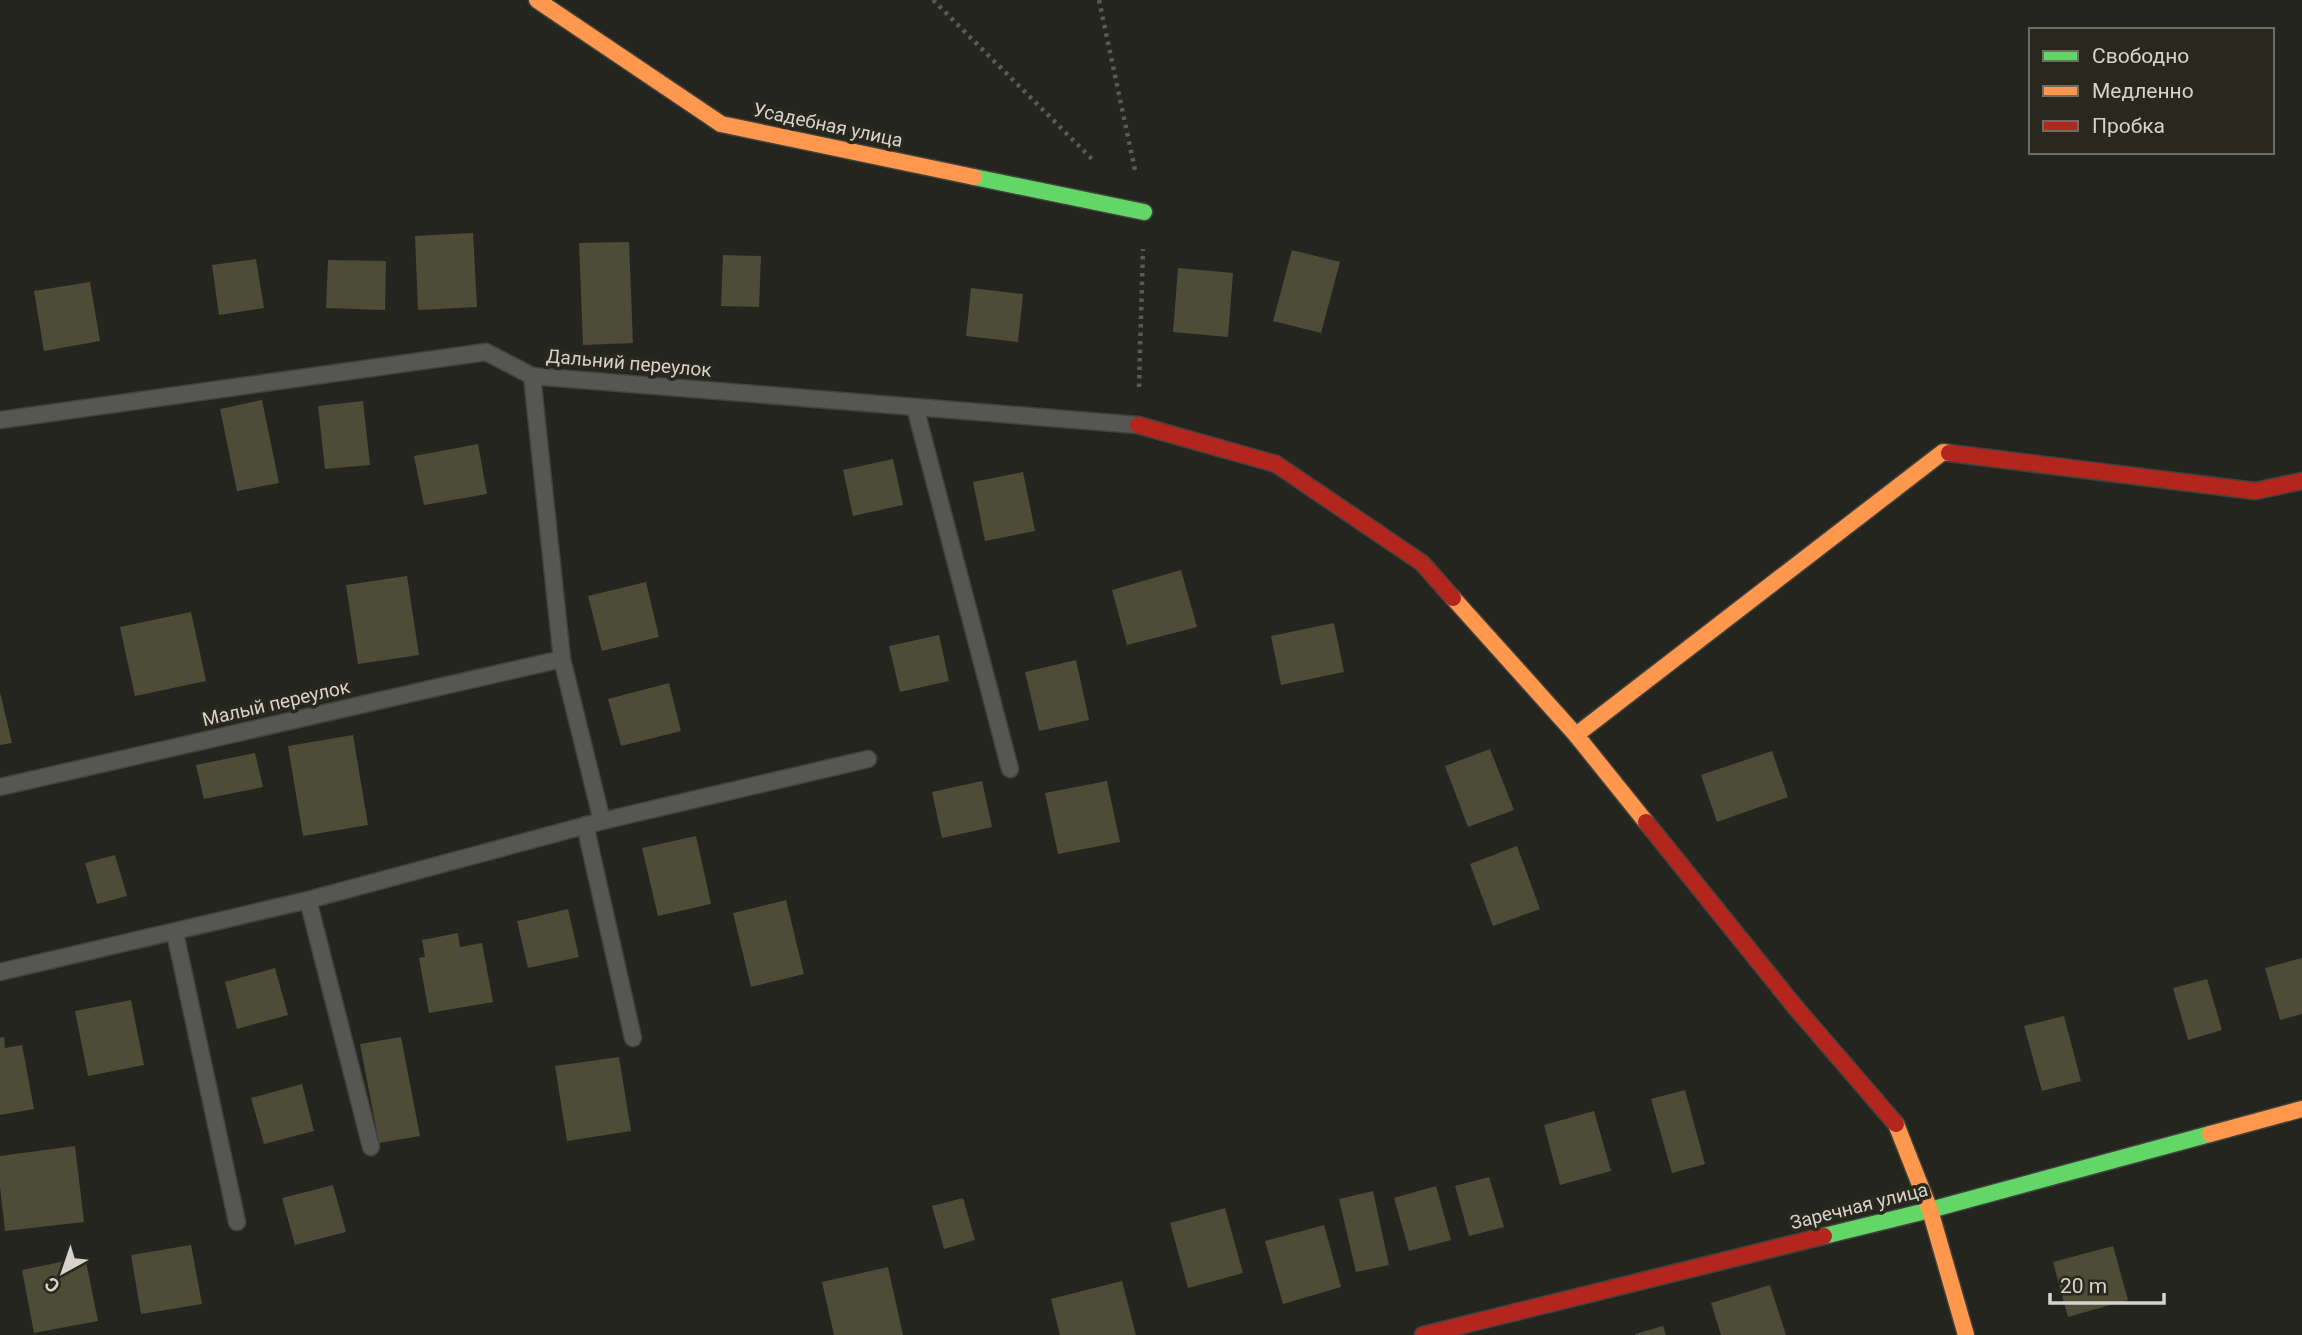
<svg xmlns="http://www.w3.org/2000/svg" width="2302" height="1335" font-family="Roboto,sans-serif">
  <style>
    .building { fill: #4d4c37 }
    .lines { fill: none; stroke-linecap: round; stroke-linejoin: round }
    .lane-casing { stroke: #41413d; stroke-width: 19 }
    .fast-casing { stroke: #41413d; stroke-width: 19 }
    .slow-casing { stroke: #41413d; stroke-width: 19 }
    .jam-casing { stroke: #41413d; stroke-width: 19 }
    .path { stroke: #595956; stroke-width: 4.5; stroke-dasharray: 3.5 5; stroke-linecap: butt }
    .lane { stroke: #565652; stroke-width: 16 }
    .fast { stroke: #63d668; stroke-width: 16 }
    .slow { stroke: #ff974d; stroke-width: 16 }
    .jam { stroke: #b3261e; stroke-width: 16 }
    .labels { text-anchor: middle; dominant-baseline: central; stroke-width: 7; stroke-linejoin: round; paint-order: stroke }
    .street-label { font-size: 19px; fill: #d4d4cd; stroke: #28281d }
  </style>
  <rect width="100%" height="100%" fill="#252520"/>
  <path class="building" d="M473,233l4,74 -59,3 -3,-74z
    M629,242l4,101 -50,2 -4,-102z
    M1292,250l48,12 -19,71 -48,-12z
    M723,255l38,1 -2,51 -38,-1z
    M256,259l8,49 -45,7 -7,-50z
    M328,260l58,1 -1,49 -59,-2z
    M1178,268l55,5 -5,64 -55,-5z
    M90,282l10,59 -56,10 -10,-60z
    M971,288l52,6 -5,48 -52,-6z
    M262,400l17,83 -42,8 -17,-82z
    M363,401l7,64 -45,4 -7,-63z
    M478,444l9,50 -63,11 -10,-49z
    M893,459l10,46 -50,11 -10,-46z
    M1023,472l12,59 -50,10 -12,-59z
    M1181,570l16,57 -70,18 -15,-55z
    M407,576l12,79 -61,9 -12,-79z
    M646,582l13,55 -57,14 -14,-55z
    M191,612l15,69 -71,15 -15,-69z
    M1334,623l10,49 -63,13 -10,-49z
    M939,635l10,46 -49,11 -11,-46z
    M1076,660l13,60 -50,11 -14,-59z
    M669,683l12,48 -60,15 -13,-47z
    M0,692l12,51 -12,2z
    M353,735l15,90 -65,11 -15,-90z
    M1490,749l24,61 -46,17 -23,-61z
    M1772,751l16,46 -71,25 -16,-47z
    M255,753l8,34 -59,12 -8,-34z
    M982,781l10,46 -50,11 -10,-46z
    M1107,781l13,61 -62,12 -13,-61z
    M696,836l15,68 -53,12 -16,-68z
    M1517,846l23,63 -47,17 -23,-62z
    M115,855l12,41 -30,8 -12,-41z
    M786,900l18,74 -53,13 -18,-74z
    M568,909l11,48 -51,11 -11,-47z
    M458,933l2,14 22,-4 11,59 -64,11 -10,-55 6,-1 -3,-17z
    M2302,958v56l-22,6 -15,-52z
    M275,968l13,47 -51,14 -12,-47z
    M2207,979l15,51 -34,10 -15,-52z
    M131,1000l13,65 -56,11 -13,-65z
    M2064,1016l17,65 -39,10 -18,-65z
    M4,1037l1,11 17,-3 12,64 -34,6v-77z
    M401,1037l19,99 -41,7 -19,-99z
    M619,1057l12,74 -64,10 -12,-75z
    M302,1084l12,47 -50,13 -13,-46z
    M1685,1090l20,74 -33,9 -21,-74z
    M1594,1111l17,60 -51,14 -16,-60z
    M75,1146l9,76 -79,9 -5,-44v-31z
    M1489,1177l15,50 -35,9 -14,-50z
    M333,1185l13,47 -51,13 -13,-47z
    M1436,1186l15,54 -42,11 -15,-53z
    M1373,1191l16,74 -33,7 -17,-73z
    M963,1198l12,42 -31,9 -12,-43z
    M1225,1208l18,65 -55,15 -18,-65z
    M1324,1225l17,62 -58,17 -18,-63z
    M191,1245l11,59 -61,10 -10,-59z
    M2113,1246l15,54 -60,17 -15,-55z
    M85,1257l13,64 -64,12 -12,-63z
    M888,1267l15,68h-69l-12,-53z
    M1122,1281l14,54h-76l-9,-36z
    M1770,1285l16,50h-65l-10,-32z
    M1663,1326l3,9h-31v-1z"/>
  <g class="lines">
    <g class="lane-casing">
      <path id="lane" d="M915,407l95,362
        M0,420l486,-68 46,24 606,49
        M0,787l562,-128
        M602,821l266,-62
        M585,825l48,213
        M308,900l63,247
        M175,933l62,289
        M0,972l308,-72 294,-79 -40,-162 -30,-283"/>
    </g>
    <g class="fast-casing">
      <path id="fast" d="M974,177l170,35
        M1824,1236l106,-26 280,-76"/>
    </g>
    <g class="slow-casing">
      <path id="slow" d="M537,0l184,124 253,53
        M1453,598l123,137 70,87
        M1576,735l367,-283 6,1
        M1896,1124l34,86 36,125
        M2210,1134l92,-25"/>
    </g>
    <g class="jam-casing">
      <path id="jam" d="M1138,425l138,39 146,99 31,35
        M1949,453l306,38 47,-10
        M1646,822l150,186 100,116
        M1423,1335l401,-99"/>
    </g>
    <path class="path" d="M933,0l160,160
      M1099,0l36,170
      M1139,387l4,-138"/>
    <use href="#lane" class="lane"/>
    <use href="#fast" class="fast"/>
    <use href="#slow" class="slow"/>
    <use href="#jam" class="jam"/>
  </g>
  <g class="labels">
    <g class="street-label">
      <text transform="translate(828 125) rotate(12)">Усадебная улица</text>
      <text transform="translate(629 363) rotate(5)">Дальний переулок</text>
      <text transform="translate(276 703) rotate(-13)">Малый переулок</text>
      <text transform="translate(1859 1206) rotate(-14)">Заречная улица</text>
    </g>
  </g>
  <rect x="2029" y="28" width="245" height="126" fill="#28281d" stroke="#6d6d63" stroke-width="2"/>
  <rect x="2043" y="51" width="35" height="10" fill="#63d668" stroke="#6d6d63" stroke-width="2"/>
  <text x="2092" y="63" font-size="21" fill="#d4d4cd">Свободно</text>
  <rect x="2043" y="86" width="35" height="10" fill="#ff974d" stroke="#6d6d63" stroke-width="2"/>
  <text x="2092" y="98" font-size="21" fill="#d4d4cd">Медленно</text>
  <rect x="2043" y="121" width="35" height="10" fill="#b3261e" stroke="#6d6d63" stroke-width="2"/>
  <text x="2092" y="133" font-size="21" fill="#d4d4cd">Пробка</text>
  <g transform="translate(63 1272) rotate(220)" stroke="#28281d" stroke-width="5" paint-order="stroke">
  <path d="M0-5L12 26L0 18L-12 26Z" fill="#d4d4cd"/>
  <text y="-10" font-size="19" font-weight="bold" text-anchor="middle" fill="#d4d4cd">С</text>
  </g>
  <path d="M2050 1293v10h114v-10" fill="none" stroke="#d4d4cd" stroke-width="3.5"/>
  <text x="2060" y="1293" font-size="21" fill="#d4d4cd" stroke="#28281d" stroke-width="5" paint-order="stroke">20 m</text>
</svg>
